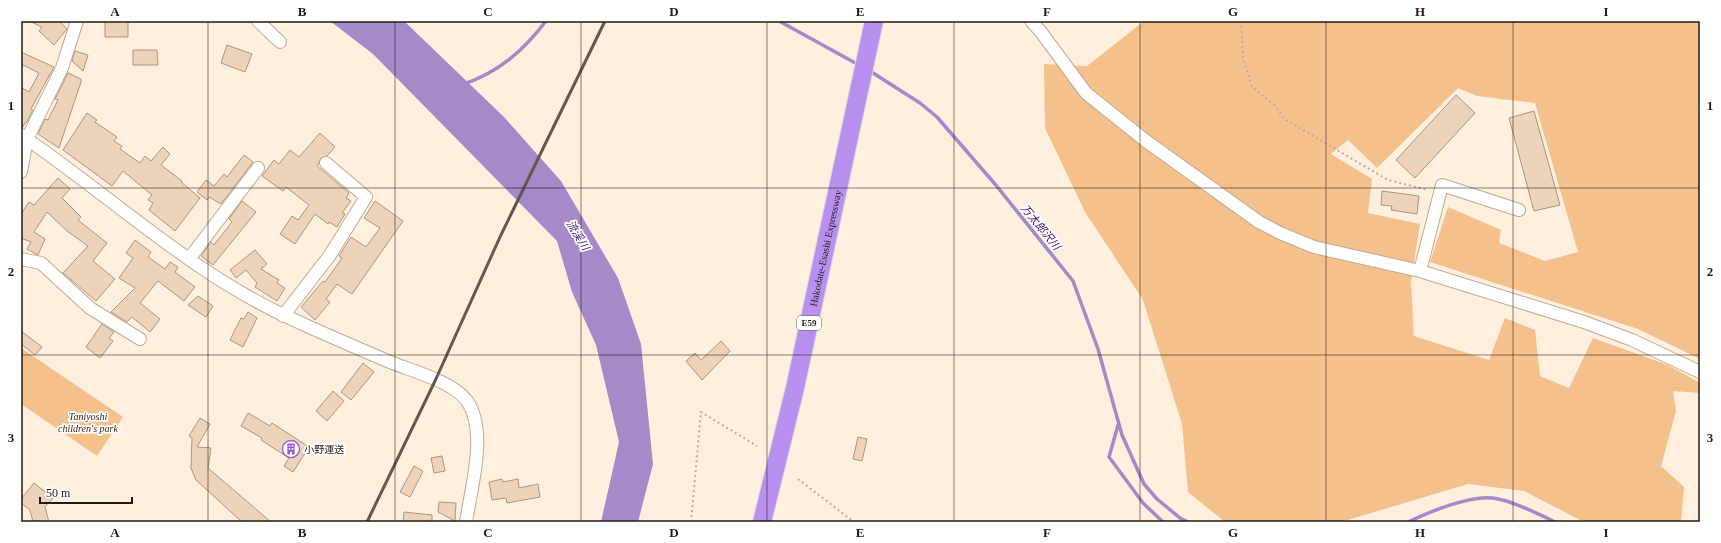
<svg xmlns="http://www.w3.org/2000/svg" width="1721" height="543" font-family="'Times New Roman','Noto Sans JP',serif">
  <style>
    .green { fill: #f4c08c }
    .water { fill: #a48ac9 }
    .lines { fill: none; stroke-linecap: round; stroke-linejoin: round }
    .stream { stroke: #a48ac9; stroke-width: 3.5 }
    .building { fill: #edd3b9; stroke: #ae957c }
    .minor-casing { stroke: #c3a990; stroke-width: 14 }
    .highway-casing { stroke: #dcdad9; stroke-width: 20 }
    .path { stroke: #bcaea0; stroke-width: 2; stroke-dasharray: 2 3; stroke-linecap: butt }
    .minor { stroke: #fff; stroke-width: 12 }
    .highway { stroke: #b990f0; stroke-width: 18 }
    .rail { stroke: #64584d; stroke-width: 3 }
    .grid { fill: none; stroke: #241a11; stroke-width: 1; stroke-opacity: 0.55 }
    .labels { text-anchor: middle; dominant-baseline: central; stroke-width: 3.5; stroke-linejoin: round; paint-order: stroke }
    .shield { fill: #fff; stroke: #665f58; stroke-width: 1 }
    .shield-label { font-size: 9px; font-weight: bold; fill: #241a11 }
    .street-label { font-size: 10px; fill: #241a11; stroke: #fff }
    .park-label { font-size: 10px; font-style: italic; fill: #3b250d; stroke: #fff }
    .poi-label { font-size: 10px; fill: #241a11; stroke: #fff; text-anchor: start }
    .water-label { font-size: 11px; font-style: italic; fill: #3f1a64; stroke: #fff }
    .neatline { fill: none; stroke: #241a11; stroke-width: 1.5 }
    .grid-label { font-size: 13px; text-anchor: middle; font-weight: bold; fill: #241a11 }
  </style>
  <rect width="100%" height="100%" fill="#ffefdf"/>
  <path class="green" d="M1144,21h556v338l-62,-30 -208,-67 18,-55 53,23 -2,13 46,18 33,-9 -43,-149 -58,-7 -19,-8 -81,80 -29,-28 -17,14 41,25 -4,34 52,11 -9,57 3,55 75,24 16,-42 30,12 5,46 29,12 24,-50 75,27 32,18v10l-27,-2 3,20 -15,55 23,21 -3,35h-97l-60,-31 -56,-7 -127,38h-116l-37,-30 -6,-68 -39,-124 -58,-88 -40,-84 -1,-64 43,2z
    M21,348l102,69 -26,39 -76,-52z"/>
  <path class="water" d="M330,21h74l100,96 57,64 57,97 23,66 12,120 -15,58h-37l18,-80 -23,-97 -24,-53 -15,-51 -184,-187z"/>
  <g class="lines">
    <path class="stream" d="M779,21l80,44
      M870,71l50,32 17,14 58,67 78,97 25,68 24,86 22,49 13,15 23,19 8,4
      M464,84c35,-12 60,-34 82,-63
      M1118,425l-9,32 34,46 20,19
      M1408,522c21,-10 62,-27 85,-24 17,2 46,16 62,24"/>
  </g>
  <path class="building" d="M29,21h30l8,8 -13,16 -15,-14 3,-4z
    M105,21h23v16h-23z
    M227,45l25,9 -7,18 -24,-9z
    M133,50h24l1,15h-25z
    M75,51l13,4 -5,16 -11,-10z
    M21,52l33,15 -23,42 2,1 -7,13h-1l-3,5 -1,-41 8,5 10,-19 -18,-9z
    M68,73l13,6v3l-22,66 -21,-14 7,-15 3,1 10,-20 -3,-1z
    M1456,95l19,18 -60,65 -19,-18z
    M1534,111l26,94 -26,6 -25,-93z
    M87,113l10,7 -2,2 22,15 -3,4 8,5 -2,3 20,14 5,-7 6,5 12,-14 7,7 -9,11 21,16 -1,1 19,16 -25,33 -26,-21 4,-7 -5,-3 4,-5 -29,-24 -11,15 -49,-36z
    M320,133l15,14 -8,9 -6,2 -4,8 32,27 -3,5 5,3 -9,12 3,1 -8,13 -8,-5 -1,2 -13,-10 -20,30 -15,-10 12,-18 6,4 11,-15 -23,-18 -3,4 -21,-15 12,-16 5,4 11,-14 9,7z
    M244,155l9,7 -32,42 -12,-7 -2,3 -10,-8 9,-12 8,6 10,-12 3,3z
    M58,178l12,11 -8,9 19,19 -3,3 29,23 -14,18 22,18 -19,22 -33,-28 25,-27 -21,-15 -20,-19 -13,20 11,7 -7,16 -11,-6 4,-7 -10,-4v-24l8,-12 5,3z
    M1382,191l37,5 -2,18 -26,-4 1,-4 -11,-1z
    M242,201l14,11 -43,53 -12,-9 10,-14 3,3 18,-23 -3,-3z
    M375,201l28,20 -51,73 -15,-10 -11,15 4,3 -15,18 -14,-13 22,-26 2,1 17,-24 -3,-2 12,-19 15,10 14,-19 -16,-10z
    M135,240l16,12 -3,5 17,12 5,-7 8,5 -3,5 20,15 -11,14 -26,-20 -18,22 20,16 -10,13 -18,-15 -5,5 -16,-10 24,-24 -16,-10 14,-20 -7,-5z
    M255,250l12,14 -6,5 18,11 -2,3 8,5 -8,13 -22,-14 2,-4 -11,-13 -10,8 -6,-8z
    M198,296l15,10 -7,11 -18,-12z
    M248,312l9,6 -14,29 -13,-7 11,-22 3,1z
    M102,324l12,8 -5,6 4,3 -13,17 -14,-11z
    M21,331l21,16 -7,8 -14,-11z
    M721,341l9,10 -28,29 -16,-19 9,-8 6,7z
    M363,363l11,9 -23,28 -10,-8z
    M333,391l11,10 -17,20 -11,-10z
    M248,413l22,13 2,-3 37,24 -16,25 -9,-6 5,-8 -28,-18 1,-2 -21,-12z
    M200,418l10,6 -13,23 14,1 -3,20 63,54h-29l-46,-42 -5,-12 1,-30 -3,-2z
    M858,437l9,2 -5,22 -9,-2z
    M442,456l3,15 -11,2 -3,-15z
    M414,466l9,5 -13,26 -10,-5z
    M502,479l1,3 15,-3 1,9 19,-4 2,13 -33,6 -1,-5 -14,2 -3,-18z
    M34,483l19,15 -8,9 4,15h-16l-3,-12 -9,-7v-4z
    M439,502l17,1 -1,18 -17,-9z
    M404,512l28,3v7h-29z"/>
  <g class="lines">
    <g class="minor-casing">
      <path id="minor" d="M258,21l22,21
        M1031,21l10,11 45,61 60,48 113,81 21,11 34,14 106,24 164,51 48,18 68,32
        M21,135c90,61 171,139 271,184 32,15 65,29 98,43 22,9 64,20 77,39 21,30 4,87 -1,121
        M21,172l6,-33 35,-71 15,-47
        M21,259l20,4 49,45 50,31
        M189,259l69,-91
        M1420,271l22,-86 77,25
        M283,316l47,-61 36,-58 -40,-34"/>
    </g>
    <g class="highway-casing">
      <g id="highway">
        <path id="s1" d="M762,522l33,-134 79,-367"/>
      </g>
    </g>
    <path class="path" d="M1241,21l2,37 9,29 21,17 13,16 102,60 40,10
      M798,479l56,43
      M691,522l10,-110 56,34"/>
    <use href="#minor" class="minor"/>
    <use href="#highway" class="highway"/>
    <path class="rail" d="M367,522l68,-141 65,-144 105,-216"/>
  </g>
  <path class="grid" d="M208,21v501M395,21v501M581,21v501M767,21v501M954,21v501M1140,21v501M1326,21v501M1513,21v501M21,188h1679M21,355h1679"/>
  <defs>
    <g id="building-ring" transform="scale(0.9)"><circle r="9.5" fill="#fff" stroke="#925ad2" stroke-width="1.5"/><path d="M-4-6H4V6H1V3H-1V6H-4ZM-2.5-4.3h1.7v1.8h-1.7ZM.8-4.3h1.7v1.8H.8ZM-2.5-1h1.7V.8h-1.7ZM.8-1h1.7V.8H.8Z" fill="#925ad2"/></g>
  </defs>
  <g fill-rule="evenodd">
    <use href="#building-ring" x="291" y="449"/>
  </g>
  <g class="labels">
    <rect class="shield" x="797" y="316" width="24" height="14" rx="3"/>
    <g class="shield-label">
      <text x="809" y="323">E59</text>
    </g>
    <g class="street-label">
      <text stroke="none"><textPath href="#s1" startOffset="281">Hakodate-Esashi Expressway</textPath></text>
    </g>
    <g class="park-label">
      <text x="88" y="416">Taniyoshi<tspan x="88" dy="12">children's park</tspan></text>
    </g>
    <g class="poi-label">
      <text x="304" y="449">小野運送</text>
    </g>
    <g class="water-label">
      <text transform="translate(1041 227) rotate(51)">万太郎沢川</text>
      <text transform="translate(578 235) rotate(59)">流渓川</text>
    </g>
  </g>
  <rect width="1721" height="543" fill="none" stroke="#ffffff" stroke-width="44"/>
  <path d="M40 497v6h92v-6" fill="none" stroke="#241a11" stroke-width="2"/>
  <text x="46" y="497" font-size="12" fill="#241a11" stroke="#ffffff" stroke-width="3" paint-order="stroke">50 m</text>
  <rect x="22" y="22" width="1677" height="499" class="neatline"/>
  <g class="grid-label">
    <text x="115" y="16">A</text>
    <text x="302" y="16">B</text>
    <text x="488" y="16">C</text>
    <text x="674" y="16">D</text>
    <text x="860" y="16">E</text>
    <text x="1047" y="16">F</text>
    <text x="1233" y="16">G</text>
    <text x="1420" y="16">H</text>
    <text x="1606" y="16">I</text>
    <text x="11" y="110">1</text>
    <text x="1710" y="110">1</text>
    <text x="11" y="276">2</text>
    <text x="1710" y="276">2</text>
    <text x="11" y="442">3</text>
    <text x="1710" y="442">3</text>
    <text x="115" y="537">A</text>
    <text x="302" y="537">B</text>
    <text x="488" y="537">C</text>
    <text x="674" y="537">D</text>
    <text x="860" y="537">E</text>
    <text x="1047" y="537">F</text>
    <text x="1233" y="537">G</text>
    <text x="1420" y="537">H</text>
    <text x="1606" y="537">I</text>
  </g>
</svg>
